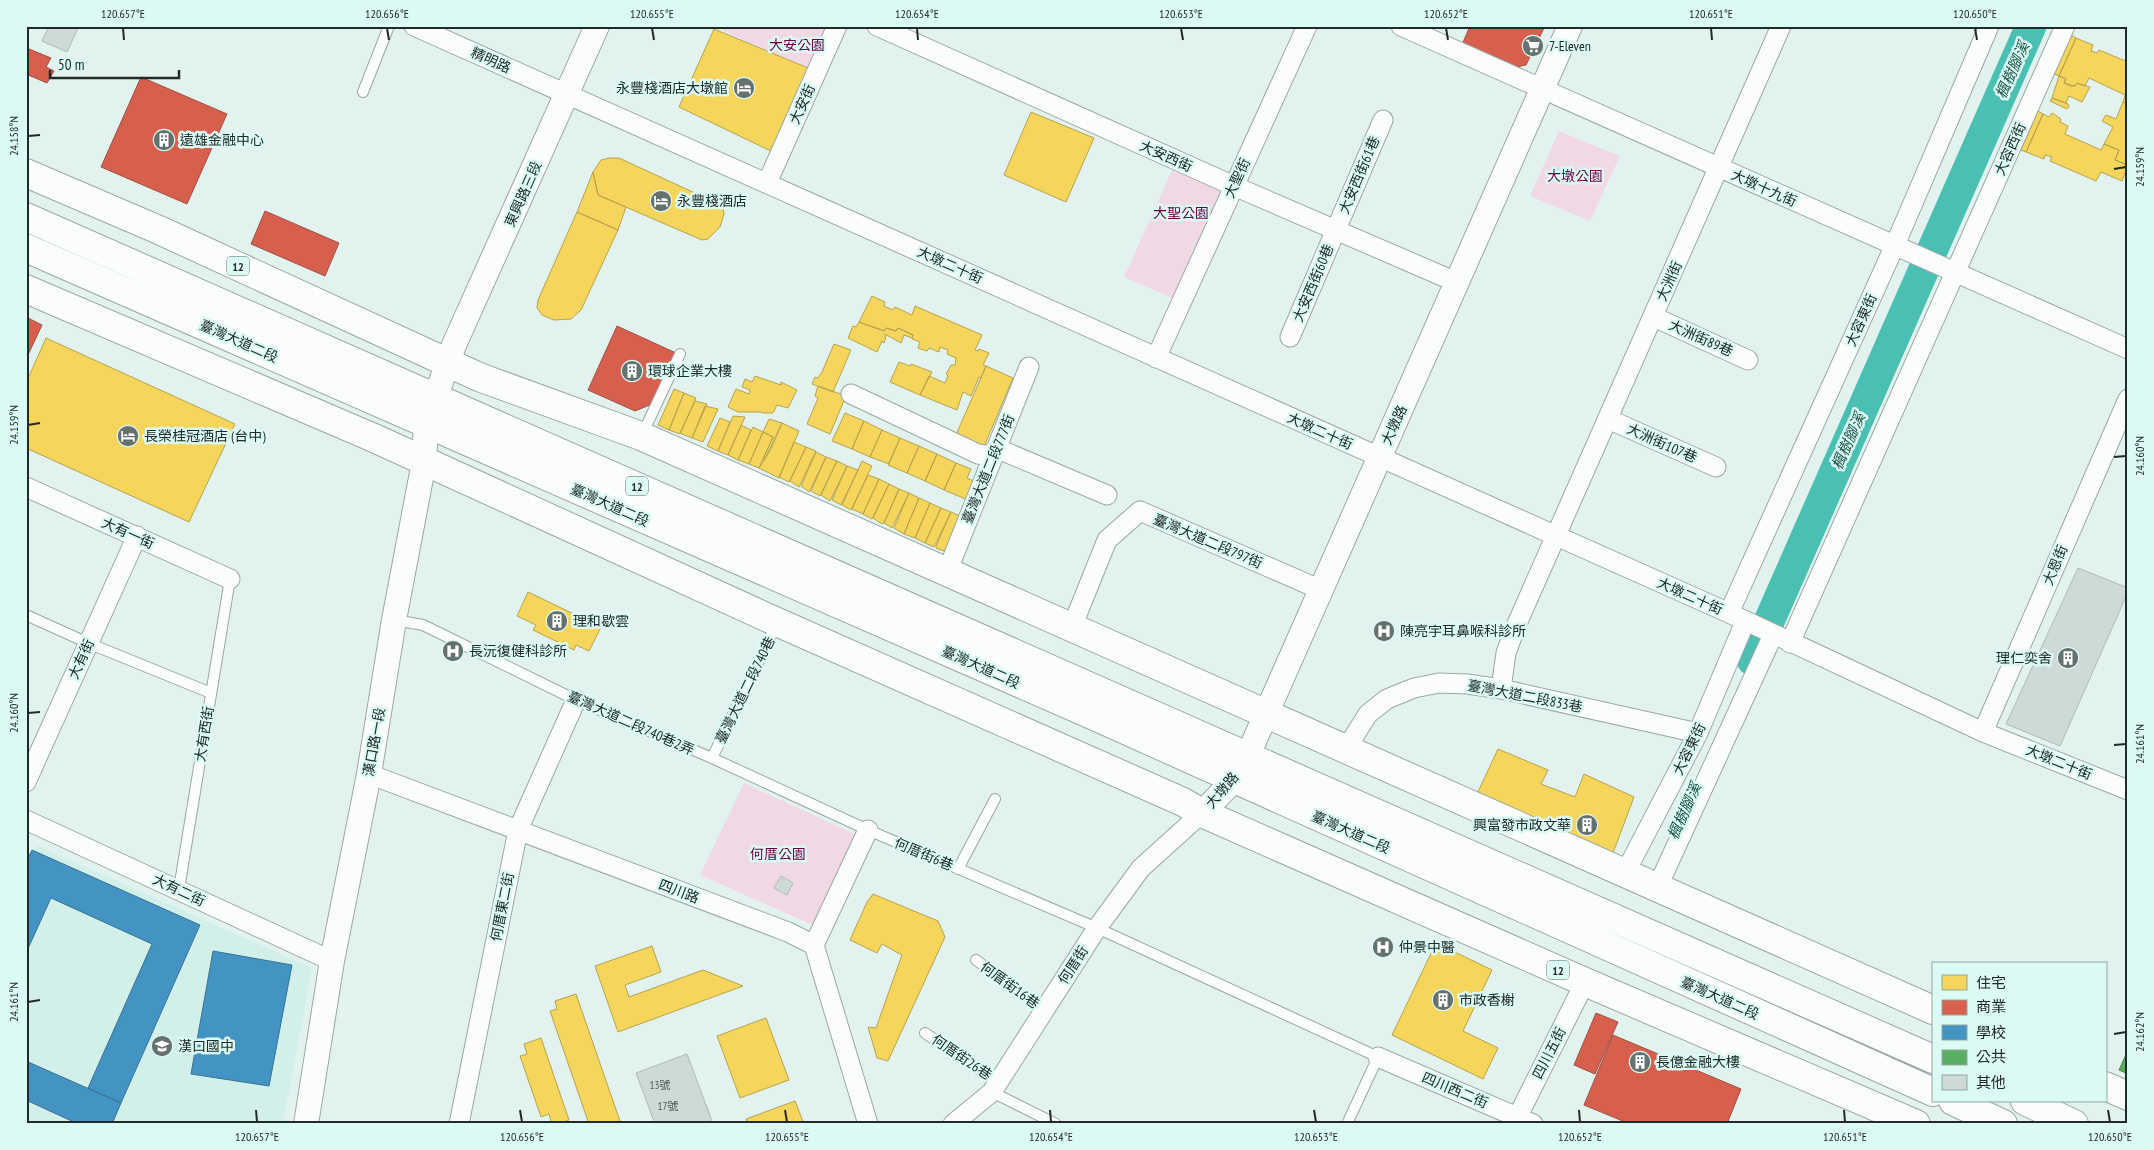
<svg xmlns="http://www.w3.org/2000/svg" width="2154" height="1150" font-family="'PT Sans Narrow','Noto Sans TC',sans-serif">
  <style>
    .built { fill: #d2f0e9 }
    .green { fill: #f0d9e5 }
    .homes { fill: #f6d55c; stroke: #b6a24d }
    .shops { fill: #d6604d; stroke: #9f5042 }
    .schools { fill: #4393c3; stroke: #387495 }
    .public { fill: #5aae61; stroke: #498750 }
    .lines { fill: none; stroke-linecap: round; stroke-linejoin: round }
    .river { stroke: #4ac0b2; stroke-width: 31 }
    .building { fill: #cddad7; stroke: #adbab7 }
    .service-casing { stroke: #9aa7a4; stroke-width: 12 }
    .minor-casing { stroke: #9aa7a4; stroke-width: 21 }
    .tertiary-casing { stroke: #9aa7a4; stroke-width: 26 }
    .primary-casing { stroke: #9aa7a4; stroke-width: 30 }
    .service { stroke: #fbfdfd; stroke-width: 10 }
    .minor { stroke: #fbfdfd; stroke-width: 19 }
    .tertiary { stroke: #fbfdfd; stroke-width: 24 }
    .primary { stroke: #fbfdfd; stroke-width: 28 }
    .ticks { fill: none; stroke: #202b29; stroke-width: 2 }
    .labels { text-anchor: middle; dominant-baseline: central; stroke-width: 5; stroke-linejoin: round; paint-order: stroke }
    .number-label { font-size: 11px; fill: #4d5856 }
    .shield { fill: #dbfaf3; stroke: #586966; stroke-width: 1 }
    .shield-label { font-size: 12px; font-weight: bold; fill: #202b29 }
    .park-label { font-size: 14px; fill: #6b0044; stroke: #dbfaf3 }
    .poi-label { font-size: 14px; fill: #202b29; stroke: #dbfaf3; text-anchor: start }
    .street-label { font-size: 14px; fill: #202b29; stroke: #dbfaf3 }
    .water-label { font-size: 15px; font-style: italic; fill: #1b524a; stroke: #dbfaf3 }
    .neatline { fill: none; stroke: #202b29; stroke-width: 2 }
    .ticks-label { font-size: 12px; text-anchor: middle; fill: #202b29 }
  </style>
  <rect width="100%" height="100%" fill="#e2f3ef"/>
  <path class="built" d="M39,846l273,122 -29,156h-257v-271z"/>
  <path class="green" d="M714,26h113l-20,44z
    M1559,131l61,25 -30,65 -60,-25z
    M1172,170l48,21 -48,107 -48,-21z
    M744,783l115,53 -45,88 -6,-1 -108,-48z"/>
  <path class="homes" d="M714,29l94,39 -35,84 -94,-45z
    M2071,35l5,3 -17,38 -5,-2z
    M2076,38l17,7 -2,6 6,2 2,-3 29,12v42l-5,-2 2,-7 -36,-17 -4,8 -8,-3 -2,3 -11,-3 2,-4 -7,-3z
    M2059,76l7,3 -2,4 6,3h5l2,-3 13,4 -8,15 -13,-6 -3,7 -14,-5z
    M2052,98l16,6 1,3 -2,2 -17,-8z
    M2123,102l5,2v61l-13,-5 4,-10 -15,-6 9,-17 -11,-6 4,-6 10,4z
    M2038,111l5,3 -17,38 -5,-2z
    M1031,112l63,26 -28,64 -62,-27z
    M2052,113l9,6 -1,3 8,4 -3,8 36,16 3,-6 15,6 -4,10 13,5 -6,16 -21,-9 -5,9 -46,-20 2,-4 -7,-2 -1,4 -18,-7 17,-38 6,3z
    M609,158h10l104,48 1,8 -4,13 -12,12 -6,1 -104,-45 -5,-23 8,-12z
    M593,172l5,23 28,12 -8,23 -41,-18z
    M577,212l41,18 -37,80 -10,9 -17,1 -12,-5 -5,-7 1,-8z
    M872,296l13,6 -1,4 9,4 2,-3 17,8 3,-9 67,29 -7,15 3,1 1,-2 10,4 -6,12 3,1 -5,12 -2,-1 -8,19 -8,-4 -6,18 -37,-15 9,-19 16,7 3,-7 -2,-2 5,-9h4l1,-7 -9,-4 1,-4 -8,-3 -1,5 -10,-4 -2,3 -9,-3 2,-6 -8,-3 1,-4 -15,-7 -2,3 -10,-3 -2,3 -25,-9z
    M859,322l25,9 2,-3 10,3 2,-3 15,7 -1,3 -8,-3 -3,8 -16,-9 1,3 -2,6 -2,-2 -5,11 -29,-14 5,-12 3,1z
    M46,338l189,86 -46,98 -163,-74v-65z
    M834,344l17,6 -18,42 -21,-8 3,-7 3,1 4,-6z
    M899,362l11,4 1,-2 21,8 -12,23 -30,-13z
    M986,366l27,12 -30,71 -28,-12z
    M755,376l26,9v-3l16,8 -9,18 -11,-3 -4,8h-9l-4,-1h-22l-10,-5 8,-18 13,5 1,-4 -8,-3 3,-8 7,3z
    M818,386l28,10 -16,38 -23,-10 11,-26 -3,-2z
    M674,389l10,4 -15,37 -11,-5z
    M684,393l12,5 -16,36 -11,-4z
    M695,401l12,3 -15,34 -12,-5z
    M705,406l13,3 -15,33 -11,-4z
    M845,413l19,8 -12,28 -20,-8z
    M733,416l12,1 -17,38 -10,-4z
    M720,418l10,4 -12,29 -11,-5z
    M769,419l13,4 -17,36h-2l10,-22 -10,-5z
    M864,421l18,9 -12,27 -18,-8z
    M782,423l17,8 -20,47 -20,-10 12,-19z
    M741,425l10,5 -13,30 -10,-5z
    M753,427l10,5 -14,32 -11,-4z
    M882,430l18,8 -11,26 -19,-7z
    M763,432l10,5 -14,31 -10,-4z
    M900,438l19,8 -12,27 -19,-8z
    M794,442l12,5 -17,35 -10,-5z
    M919,446l18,8 -12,27 -18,-8z
    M806,447l10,4 -17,36 -9,-6z
    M816,452l10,5 -17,35 -8,-6z
    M937,454l19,9 -12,27 -19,-9z
    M826,457l11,4 -17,35 -9,-5z
    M837,461l10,5 -17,35 -9,-6z
    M862,461l10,5 -21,44 -9,-5z
    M956,463l15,6 -4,9 9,4 -8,18 -24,-10z
    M847,466l11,4 -17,35 -9,-5z
    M868,475l11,4 -16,35 -11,-5z
    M879,479l10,5 -17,35 -9,-5z
    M889,484l10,5 -15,34 -2,1 -9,-6z
    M899,489l10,4 -17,35 -8,-5z
    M909,493l10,5 -15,36 -10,-6z
    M919,498l11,5 -15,35 -11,-4z
    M930,503l11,5 -16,35 -10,-5z
    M941,508l10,4 -17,35 -9,-4z
    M951,512l11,5 -18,34 -8,-3v-2z
    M528,592l73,35 -12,24 -13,-6 -2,5 -41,-20 3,-5 -19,-9z
    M1498,749l50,21 -7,14 34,13 9,-23 50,23 -21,56 -136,-59z
    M873,894l65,27 7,16 -57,124 -11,-3 -9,-31 8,1 26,-73 -20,-11 -5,9 -27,-13 17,-38z
    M1436,943l56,27 -29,61 35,17 -15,31 -91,-44z
    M652,946l9,26 -36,13 4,12 74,-27 40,16 -125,46 -23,-66z
    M576,994l45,130h-32l-39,-113 7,-2 -2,-8z
    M766,1018l23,62 -49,18 -23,-62z
    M541,1038l28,82 -11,4h-6l-3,-10 -8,3 -21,-61 7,-2 -3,-10z
    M660,1065l18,50 3,9h-22l-19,-52z
    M795,1101l9,23h-56l-2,-5z
    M706,1105l3,8 -28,10 -3,-8z"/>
  <path class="shops" d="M1470,26h75l-19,39 -14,3 -51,-21z
    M29,49l22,9 -5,9 8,4 -7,12 -21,-9v-20z
    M141,77l86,37 -40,90 -86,-37z
    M265,211l74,32 -14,33 -74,-32z
    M26,317l16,8 -15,32h-1z
    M617,326l59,27 -24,51 -17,7 -47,-21z
    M1596,1013l22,9 -23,52 -21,-9z
    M1613,1035l128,54 -14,35h-97l-46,-19z"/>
  <path class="schools" d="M32,850l168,75 -79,178 -33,-15 64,-144 -101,-46 -25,55v-91z
    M213,951l79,14 -23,121 -78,-12z
    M26,1061l95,42 -9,21h-34l-52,-24z"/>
  <path class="public" d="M2128,1050v24l-9,-4z"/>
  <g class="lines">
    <path class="river" d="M1752,660l279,-634"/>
  </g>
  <path class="building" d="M49,26h30l-12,26 -25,-11z
    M2078,568l50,20v4l-68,154 -54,-22z
    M781,876l12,7 -6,12 -13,-7z
    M687,1054l26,70h-58l-19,-51z"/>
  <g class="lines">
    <g class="service-casing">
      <path id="service" d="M363,92l26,-66
        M642,435l38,-81
        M26,615l62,28 123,50
        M394,620l29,5 153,75 136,58 156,72 229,98 281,129 -31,67
        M712,758l65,-135
        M958,869l37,-70
        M179,889l51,-310
        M976,960l68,50
        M925,1033l73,49
        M992,1092l64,32"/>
    </g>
    <g class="minor-casing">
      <path id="minor" d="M414,26l1315,587 254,119 145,58
        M877,26l357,160 222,96
        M1401,26l727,323
        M767,183l70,-157
        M1654,317l94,43
        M1290,337l93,-217
        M1156,358l151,-332
        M851,394l127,60 15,2
        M1608,419l108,48
        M996,448l111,47
        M26,487l204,92
        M947,572l82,-205
        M1729,613l166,-368 94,-219
        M1072,627l35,-87 33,-29 181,79
        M1790,643l275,-617
        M1501,689l5,-36 10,-27 265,-600
        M1983,732l145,-333
        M1346,749l22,-35 19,-15 27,-11 25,-5 28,1 34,5 197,44
        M369,774l419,158 26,13 54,179
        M26,782l111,-246
        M26,820l306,141
        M1625,873l73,-140 47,-111
        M1657,888l116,-253
        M814,945l54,-115
        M1378,1057l155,67
        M459,1124l59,-294 58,-130
        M953,1124l39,-32 105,-164 44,-60 61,-55
        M1514,1124l71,-142"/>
    </g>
    <g class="tertiary-casing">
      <path id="tertiary" d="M1202,813l33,-34 13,-24 322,-729
        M306,1124l26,-163 37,-187 25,-154 30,-158 2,-38 28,-79 143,-319"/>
    </g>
    <g class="primary-casing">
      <path id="primary" d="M26,173l133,57 320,147 162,59 1292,574
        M26,217l1907,842
        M26,248l1066,467 841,377
        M26,289l348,149 403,184 406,180 19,11 383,169 331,142
        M2105,1086l23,10
        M1953,1101l50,23
        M2025,1101l49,23"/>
    </g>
    <use href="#service" class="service"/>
    <use href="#minor" class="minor"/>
    <use href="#tertiary" class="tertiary"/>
    <use href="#primary" class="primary"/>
  </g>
  <path class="ticks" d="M123,28l1,12M387,28l2,12M652,28l2,12M917,28l1,12M1181,28l2,12M1446,28l2,12M1711,28l1,12M1975,28l2,12M28,136l12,-1M2114,169l12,-2M28,425l12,-2M2114,457l12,-1M28,713l12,-1M2114,745l12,-1M28,1002l12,-2M2114,1034l12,-2M256,1110l1,12M520,1110l2,12M785,1110l2,12M1050,1110l1,12M1314,1110l2,12M1579,1110l1,12M1844,1110l1,12M2108,1110l2,12"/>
  <defs>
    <g id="supermarket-disc" transform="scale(1.125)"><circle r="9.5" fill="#64716e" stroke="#dbfaf3"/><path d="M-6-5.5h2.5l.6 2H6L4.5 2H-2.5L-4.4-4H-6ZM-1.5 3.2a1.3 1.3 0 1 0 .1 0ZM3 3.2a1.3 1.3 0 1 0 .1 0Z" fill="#fff"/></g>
    <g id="hotel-disc" transform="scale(1.125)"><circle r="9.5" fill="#64716e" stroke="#dbfaf3"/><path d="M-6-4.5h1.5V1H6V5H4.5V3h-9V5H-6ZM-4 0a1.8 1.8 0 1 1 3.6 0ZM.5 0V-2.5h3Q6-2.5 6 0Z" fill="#fff"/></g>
    <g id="building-disc" transform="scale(1.125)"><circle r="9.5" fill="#64716e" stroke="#dbfaf3"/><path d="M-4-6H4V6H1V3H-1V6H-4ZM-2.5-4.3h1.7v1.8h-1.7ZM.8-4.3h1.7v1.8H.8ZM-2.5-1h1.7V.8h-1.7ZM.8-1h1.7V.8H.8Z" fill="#fff"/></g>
    <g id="hospital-disc" transform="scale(1.125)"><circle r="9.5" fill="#64716e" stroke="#dbfaf3"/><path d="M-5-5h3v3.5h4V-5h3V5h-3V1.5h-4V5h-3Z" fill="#fff"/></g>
    <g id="school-disc" transform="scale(1.125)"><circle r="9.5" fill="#64716e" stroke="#dbfaf3"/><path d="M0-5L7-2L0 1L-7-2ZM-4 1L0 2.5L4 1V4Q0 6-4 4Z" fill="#fff"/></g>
  </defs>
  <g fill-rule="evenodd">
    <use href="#supermarket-disc" x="1533" y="46"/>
    <use href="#hotel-disc" x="744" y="88"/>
    <use href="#building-disc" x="164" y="140"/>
    <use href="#hotel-disc" x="661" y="201"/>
    <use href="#building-disc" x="632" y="371"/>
    <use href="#hotel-disc" x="128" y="436"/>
    <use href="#building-disc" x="557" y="621"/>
    <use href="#hospital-disc" x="1384" y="631"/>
    <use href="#hospital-disc" x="453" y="651"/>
    <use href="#building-disc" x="2068" y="658"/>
    <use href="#building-disc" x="1587" y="825"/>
    <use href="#hospital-disc" x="1383" y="947"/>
    <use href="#building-disc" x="1443" y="1000"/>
    <use href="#school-disc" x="162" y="1046"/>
    <use href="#building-disc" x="1640" y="1062"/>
  </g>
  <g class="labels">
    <g class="number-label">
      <text x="660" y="1085">13號</text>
      <text x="668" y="1106">17號</text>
    </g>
    <g class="shield">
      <rect x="227" y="256.5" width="22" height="19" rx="4"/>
      <rect x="626" y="476.5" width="22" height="19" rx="4"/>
      <rect x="1547" y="960.5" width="22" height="19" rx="4"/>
    </g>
    <g class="shield-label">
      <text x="238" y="266">12</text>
      <text x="637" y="486">12</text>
      <text x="1558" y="970">12</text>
    </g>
    <g class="park-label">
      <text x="797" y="45">大安公園</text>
      <text x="1575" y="176">大墩公園</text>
      <text x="1181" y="213">大聖公園</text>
      <text x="778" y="854">何厝公園</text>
    </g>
    <g class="poi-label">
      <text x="1549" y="46">7-Eleven</text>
      <text x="728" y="88" text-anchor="end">永豐棧酒店大墩館</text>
      <text x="180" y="140">遠雄金融中心</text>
      <text x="677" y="201">永豐棧酒店</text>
      <text x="648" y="371">環球企業大樓</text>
      <text x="144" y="436">長榮桂冠酒店 (台中)</text>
      <text x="573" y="621">理和歇雲</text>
      <text x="1400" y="631">陳亮宇耳鼻喉科診所</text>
      <text x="469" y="651">長沅復健科診所</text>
      <text x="2052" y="658" text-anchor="end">理仁奕舍</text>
      <text x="1571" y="825" text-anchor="end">興富發市政文華</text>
      <text x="1399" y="947">仲景中醫</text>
      <text x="1459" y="1000">市政香榭</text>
      <text x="178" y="1046">漢口國中</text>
      <text x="1656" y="1062">長億金融大樓</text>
    </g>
    <g class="street-label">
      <text transform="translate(491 60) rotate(24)">精明路</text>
      <text transform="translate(802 104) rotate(-66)">大安街</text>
      <text transform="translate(2010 149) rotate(-66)">大容西街</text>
      <text transform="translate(1166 156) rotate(24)">大安西街</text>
      <text transform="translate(1359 175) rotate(-67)">大安西街61巷</text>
      <text transform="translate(1237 178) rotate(-65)">大聖街</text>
      <text transform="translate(1764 188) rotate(24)">大墩十九街</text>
      <text transform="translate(523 194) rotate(-66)">東興路三段</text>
      <text transform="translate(950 265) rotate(24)">大墩二十街</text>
      <text transform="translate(1669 281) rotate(-66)">大洲街</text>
      <text transform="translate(1313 283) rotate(-67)">大安西街60巷</text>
      <text transform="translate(1861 320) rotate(-66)">大容東街</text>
      <text transform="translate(1701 338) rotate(24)">大洲街89巷</text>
      <text transform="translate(239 341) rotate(24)">臺灣大道二段</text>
      <text transform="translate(1394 425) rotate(-66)">大墩路</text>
      <text transform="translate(1320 431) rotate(24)">大墩二十街</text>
      <text transform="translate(1662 443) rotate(24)">大洲街107巷</text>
      <text transform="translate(988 469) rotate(-68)">臺灣大道二段777街</text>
      <text transform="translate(610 505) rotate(24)">臺灣大道二段</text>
      <text transform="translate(128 533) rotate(24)">大有一街</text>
      <text transform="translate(1208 541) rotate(23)">臺灣大道二段797街</text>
      <text transform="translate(2055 565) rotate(-67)">大恩街</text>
      <text transform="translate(1690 596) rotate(24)">大墩二十街</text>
      <text transform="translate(81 659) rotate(-66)">大有街</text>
      <text transform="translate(981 667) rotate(24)">臺灣大道二段</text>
      <text transform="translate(745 690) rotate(-64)">臺灣大道二段740巷</text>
      <text transform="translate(1525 696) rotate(11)">臺灣大道二段833巷</text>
      <text transform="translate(631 723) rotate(24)">臺灣大道二段740巷2弄</text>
      <text transform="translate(204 734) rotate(-81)">大有西街</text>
      <text transform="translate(374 742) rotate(-80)">漢口路一段</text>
      <text transform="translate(1689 749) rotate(-64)">大容東街</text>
      <text transform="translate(2059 762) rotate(22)">大墩二十街</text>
      <text transform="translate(1222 790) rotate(-49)">大墩路</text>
      <text transform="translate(1351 832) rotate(24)">臺灣大道二段</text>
      <text transform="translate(924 854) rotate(23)">何厝街6巷</text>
      <text transform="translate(179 890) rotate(25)">大有二街</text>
      <text transform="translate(679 891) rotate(21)">四川路</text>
      <text transform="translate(502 907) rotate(-79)">何厝東二街</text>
      <text transform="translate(1073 965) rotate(-57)">何厝街</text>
      <text transform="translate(1010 985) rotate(36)">何厝街16巷</text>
      <text transform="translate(1720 998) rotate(24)">臺灣大道二段</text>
      <text transform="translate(1549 1053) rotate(-63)">四川五街</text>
      <text transform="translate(962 1057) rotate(34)">何厝街26巷</text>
      <text transform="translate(1455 1090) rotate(23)">四川西二街</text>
    </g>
    <g class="water-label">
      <text transform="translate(2012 70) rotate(-66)">楓樹腳溪</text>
      <text transform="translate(1848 441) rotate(-66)">楓樹腳溪</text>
      <text transform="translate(1684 811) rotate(-66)">楓樹腳溪</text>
    </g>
  </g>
  <rect width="2154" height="1150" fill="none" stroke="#dbfaf3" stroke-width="55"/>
  <rect x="1932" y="962" width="175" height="140" fill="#dbfaf3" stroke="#90a7a2"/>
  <rect x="1942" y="975" width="25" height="15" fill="#f6d55c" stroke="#90a7a2"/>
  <text x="1976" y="988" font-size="15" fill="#202b29">住宅</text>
  <rect x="1942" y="1000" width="25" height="15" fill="#d6604d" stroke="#90a7a2"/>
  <text x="1976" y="1012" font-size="15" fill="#202b29">商業</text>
  <rect x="1942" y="1025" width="25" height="15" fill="#4393c3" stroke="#90a7a2"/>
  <text x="1976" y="1038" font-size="15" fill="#202b29">學校</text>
  <rect x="1942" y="1050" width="25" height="15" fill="#5aae61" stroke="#90a7a2"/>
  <text x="1976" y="1062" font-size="15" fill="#202b29">公共</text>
  <rect x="1942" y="1075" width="25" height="15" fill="#cddad7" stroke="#90a7a2"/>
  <text x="1976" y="1088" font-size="15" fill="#202b29">其他</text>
  <path d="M50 70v8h129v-8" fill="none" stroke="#202b29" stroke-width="2.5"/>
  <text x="58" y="70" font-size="15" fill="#202b29" stroke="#dbfaf3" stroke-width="4" paint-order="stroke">50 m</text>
  <rect x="28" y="28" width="2098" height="1094" class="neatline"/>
  <g class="ticks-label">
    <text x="123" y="18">120.657°E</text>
    <text x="387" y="18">120.656°E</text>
    <text x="652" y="18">120.655°E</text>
    <text x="917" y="18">120.654°E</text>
    <text x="1181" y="18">120.653°E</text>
    <text x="1446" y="18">120.652°E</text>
    <text x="1711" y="18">120.651°E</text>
    <text x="1975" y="18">120.650°E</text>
    <text transform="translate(14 136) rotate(-90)" y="4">24.158°N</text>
    <text transform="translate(2140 167) rotate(-90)" y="4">24.159°N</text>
    <text transform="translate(14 425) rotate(-90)" y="4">24.159°N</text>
    <text transform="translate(2140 456) rotate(-90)" y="4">24.160°N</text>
    <text transform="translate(14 713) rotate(-90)" y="4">24.160°N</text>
    <text transform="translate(2140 744) rotate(-90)" y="4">24.161°N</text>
    <text transform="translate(14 1002) rotate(-90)" y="4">24.161°N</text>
    <text transform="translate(2140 1032) rotate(-90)" y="4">24.162°N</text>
    <text x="257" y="1141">120.657°E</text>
    <text x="522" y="1141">120.656°E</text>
    <text x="787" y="1141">120.655°E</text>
    <text x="1051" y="1141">120.654°E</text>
    <text x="1316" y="1141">120.653°E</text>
    <text x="1580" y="1141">120.652°E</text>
    <text x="1845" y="1141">120.651°E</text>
    <text x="2110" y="1141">120.650°E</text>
  </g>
</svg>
